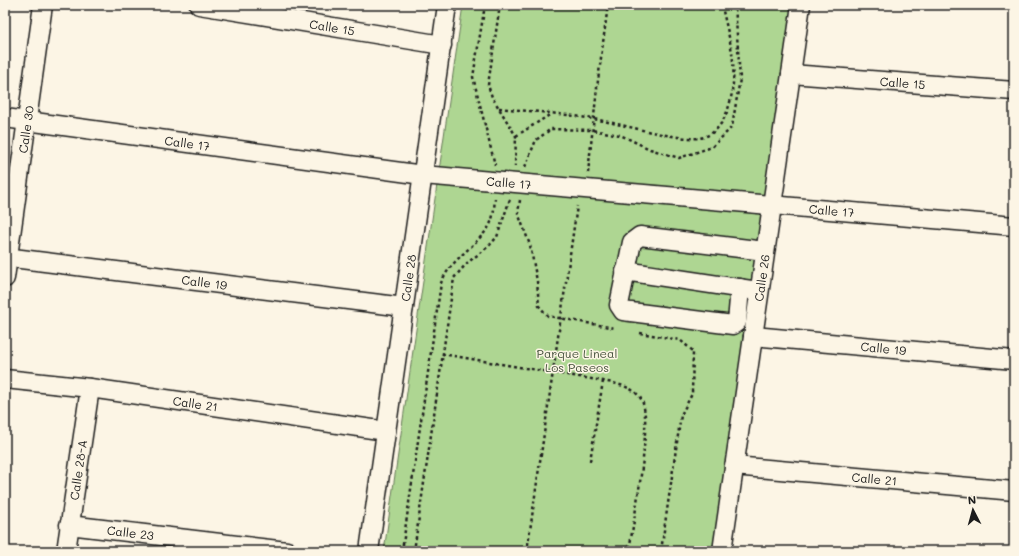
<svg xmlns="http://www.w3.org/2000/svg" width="1019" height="556" font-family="Mali,sans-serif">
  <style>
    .green { fill: #aed692; stroke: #657957 }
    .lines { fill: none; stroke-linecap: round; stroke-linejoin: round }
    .minor-casing { stroke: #1c1c1c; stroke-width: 21 }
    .path { stroke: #1c1c1c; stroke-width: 2.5; stroke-dasharray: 3 3; stroke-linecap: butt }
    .minor { stroke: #fcf5e5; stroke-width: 18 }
    .labels { text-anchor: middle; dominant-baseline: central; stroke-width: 3; stroke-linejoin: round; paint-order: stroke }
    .street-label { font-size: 12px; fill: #1c1c1c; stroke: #fcf5e5 }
    .park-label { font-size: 12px; fill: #48543f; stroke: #fcf5e5 }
  </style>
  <rect width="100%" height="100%" fill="#fcf5e5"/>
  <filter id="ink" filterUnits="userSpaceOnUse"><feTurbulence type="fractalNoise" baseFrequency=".025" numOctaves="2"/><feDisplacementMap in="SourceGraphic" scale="8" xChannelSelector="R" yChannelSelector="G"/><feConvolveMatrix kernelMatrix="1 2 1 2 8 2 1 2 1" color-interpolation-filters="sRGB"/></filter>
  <g filter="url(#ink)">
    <path class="green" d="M463,5h334l-84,546h-329z"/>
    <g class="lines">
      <g class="minor-casing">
        <g id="minor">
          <path id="s1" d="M199,5l243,40"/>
          <path id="s2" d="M791,74l223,17"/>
          <path id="s3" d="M5,118l418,57 591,51"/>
          <path id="s4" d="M5,257l399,50"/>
          <path d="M625,271l126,19"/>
          <path id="s5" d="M5,278l38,-273"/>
          <path d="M740,288l-3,34 -4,3 -110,-14 -4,-6 13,-63 8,-6 125,15"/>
          <path id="s6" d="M753,336l261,24"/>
          <path id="s7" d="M5,379l85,9 296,43"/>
          <path id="s8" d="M734,466l280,25"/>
          <path id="s9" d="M69,525l218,26"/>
          <path id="s10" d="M66,551l24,-163"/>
          <path id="s11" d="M369,551l78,-546"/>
          <path id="s12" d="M722,551l79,-546"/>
        </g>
      </g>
      <path class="path" d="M485,5l-12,72 22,88
        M500,5l-12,80 4,12 24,39 -1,30
        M499,108c37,4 74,6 109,14 20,4 79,21 96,15 29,-10 32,-59 28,-84 -2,-14 -6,-28 -9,-42v-6
        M516,136l35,-22
        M525,167l11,-27 15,-11 41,1 28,5 30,14 29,9 33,-11 20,-20 8,-48 -5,-74
        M588,173l9,-85 11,-83
        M520,200l-2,13 12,32 7,36 2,25 9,10 67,12
        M640,333l40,7 13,11 -1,43 -11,21 -20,136
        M442,354l161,27c14,3 30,5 38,18 13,20 -8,124 -12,152
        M590,461l13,-80
        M402,551l39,-268c10,-24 33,-35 47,-55 6,-9 6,-20 7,-30
        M414,551l40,-273 13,-15 22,-17 8,-9 13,-38
        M527,551l50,-345"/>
      <use href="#minor" class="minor"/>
    </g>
  </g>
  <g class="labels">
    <g class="street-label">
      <text stroke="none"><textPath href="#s1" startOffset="135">Calle 15</textPath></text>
      <text stroke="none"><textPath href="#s2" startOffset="112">Calle 15</textPath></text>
      <text stroke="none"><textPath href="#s5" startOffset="150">Calle 30</textPath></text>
      <text stroke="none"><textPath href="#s3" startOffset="184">Calle 17</textPath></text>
      <text stroke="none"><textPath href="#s3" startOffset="508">Calle 17</textPath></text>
      <text stroke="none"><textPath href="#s3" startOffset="832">Calle 17</textPath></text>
      <text stroke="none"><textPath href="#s11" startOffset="276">Calle 28</textPath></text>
      <text stroke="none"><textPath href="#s12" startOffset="276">Calle 26</textPath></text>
      <text stroke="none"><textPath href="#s4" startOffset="201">Calle 19</textPath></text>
      <text stroke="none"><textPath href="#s6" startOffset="131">Calle 19</textPath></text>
      <text stroke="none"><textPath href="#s7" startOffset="192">Calle 21</textPath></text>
      <text stroke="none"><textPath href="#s10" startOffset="82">Calle 28-A</textPath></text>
      <text stroke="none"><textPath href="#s8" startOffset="141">Calle 21</textPath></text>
      <text stroke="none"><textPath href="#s9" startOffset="62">Calle 23</textPath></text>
    </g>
    <g class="park-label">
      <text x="577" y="353">Parque Lineal<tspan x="577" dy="14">Los Paseos</tspan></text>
    </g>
  </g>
  <rect width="1019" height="556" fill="none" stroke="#fcf5e5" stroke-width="20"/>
  <rect x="10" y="10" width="999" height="536" fill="none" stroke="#1c1c1c" stroke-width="1.5" filter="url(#ink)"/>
  <g transform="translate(973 510) rotate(354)" stroke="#fcf5e5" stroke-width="3" paint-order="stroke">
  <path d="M0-3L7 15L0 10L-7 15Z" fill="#1c1c1c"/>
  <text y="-6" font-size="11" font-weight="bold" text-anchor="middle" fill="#1c1c1c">N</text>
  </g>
</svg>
